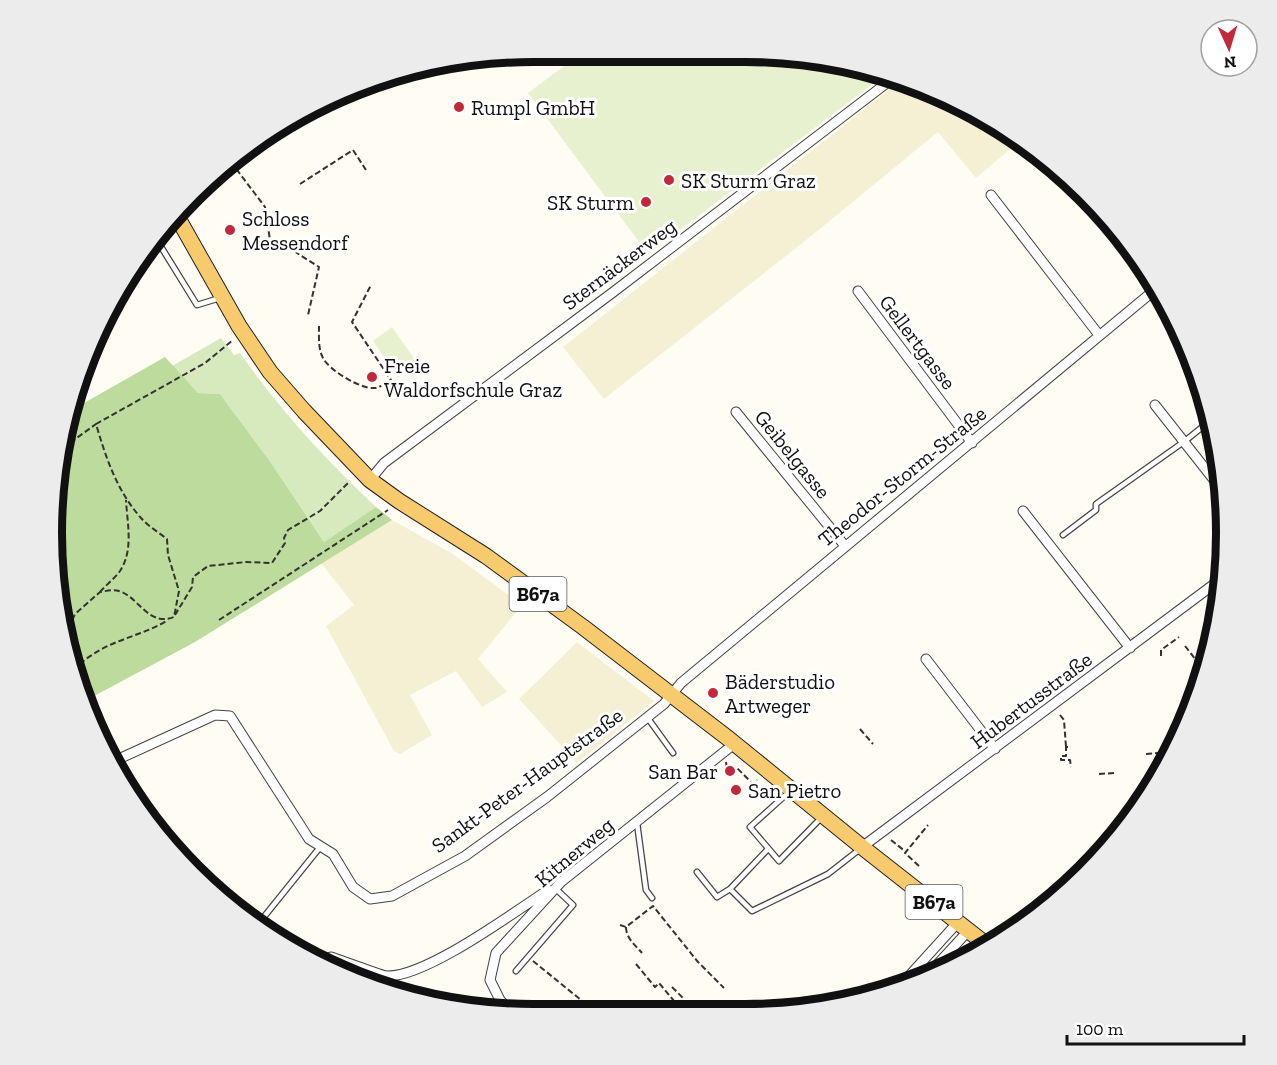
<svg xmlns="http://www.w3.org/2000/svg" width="1277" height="1065" font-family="'Zilla Slab',serif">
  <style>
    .farmland { fill: #f5f0d4 }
    .green { fill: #d7eabd }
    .forest { fill: #bddb9c }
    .pitch { fill: #e8f1cf }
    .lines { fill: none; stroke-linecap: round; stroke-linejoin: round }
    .lane-casing { stroke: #444; stroke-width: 7 }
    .street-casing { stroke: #444; stroke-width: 11 }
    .primary-casing { stroke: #222; stroke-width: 17 }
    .path { stroke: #333; stroke-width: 2; stroke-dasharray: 6 3; stroke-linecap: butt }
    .lane { stroke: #fff; stroke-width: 4.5 }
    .street { stroke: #fff; stroke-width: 9 }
    .primary { stroke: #f7cb6d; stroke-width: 15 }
    .poi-dot { fill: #c1293a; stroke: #fff; stroke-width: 2 }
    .labels { text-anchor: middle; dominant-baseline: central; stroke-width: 6; stroke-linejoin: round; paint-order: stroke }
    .shield { fill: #fff; stroke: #585858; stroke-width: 1.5 }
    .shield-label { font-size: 20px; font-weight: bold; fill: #111 }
    .poi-label { font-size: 21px; fill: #111; stroke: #fff; text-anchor: start }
    .street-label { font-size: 21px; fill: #111; stroke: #fff }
    .rim { fill: none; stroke: #111; stroke-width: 8 }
  </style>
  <rect width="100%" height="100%" fill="#fffcf4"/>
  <path class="farmland" d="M900,81l29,7 83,44 9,8 -45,38 -38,-46 -128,105 -206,162 -41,-52z
    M392,520l61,34 69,51 -44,54 29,33 -25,15 -26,-36 -46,24 22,40 -32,19 -6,-3 -68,-125 28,-21 -33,-42z
    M577,642l77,59 -77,62 -58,-64z"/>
  <path class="green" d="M221,338l13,17 6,-2c39,56 86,107 136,154l-52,35 -55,-82 -49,-66 -22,-1 -26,-27z"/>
  <path class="forest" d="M165,357l33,36 22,1 49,66 55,82 52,-35 16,13 -197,122 -112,60 -23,-76 -8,-125 18,-90z"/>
  <path class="pitch" d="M584,51l192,1 106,25 -234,177 -120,-161z
    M392,327l26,37 -20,14 -25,-37z"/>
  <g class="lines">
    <g class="lane-casing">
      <path id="lane" d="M155,237l42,68 23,-7
        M1063,535l33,-25v-6l89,-63 26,-21
        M647,717l26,36
        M789,792l-39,35 29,34 41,-42
        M637,823l9,67 6,8
        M697,872l20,25 13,-8 22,22 76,-37 32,-25
        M730,889l38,-40
        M254,923l9,-5 58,-72
        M516,971l57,-66 -18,-17"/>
    </g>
    <g class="street-casing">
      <path id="street" d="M991,195l108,140
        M858,291l114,152
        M1155,405l67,85
        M736,412l109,134
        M370,480l14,-17 228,-170 280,-214
        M1023,511l107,137
        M926,659l69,90
        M112,762l103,-47 15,1 79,123 24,15 20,33 17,12 22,-3 73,-40 82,-59 117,-93 17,-21 476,-395
        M862,847l359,-268
        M317,961l14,-4 34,12
        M354,978l11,-9c7,2 15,6 22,7 39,1 126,-63 161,-86
        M924,979l45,-49
        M900,986l59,-65
        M841,1004l26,-13 30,-4
        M512,1013l-12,-13 -10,-20 6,-27 65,-71 173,-138"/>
    </g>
    <g class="primary-casing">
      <path id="primary" d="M175,213l64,113 31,46 34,39 66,69 29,21 87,55 97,71 146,112 133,108 126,99"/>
    </g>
    <path class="path" d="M231,162l34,45 5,33 11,7 8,1 30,19 -11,48
      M300,184l53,-34 13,20
      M319,326c0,10 -1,23 4,32 6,12 37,31 51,30 6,0 13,-6 17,-8l-39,-58 19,-37
      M63,448l33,-24
      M100,592c6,-7 15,-14 20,-21 14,-21 7,-49 6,-71
      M175,615l17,-28 1,-10 15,-11 38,-4 26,1 13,-20 -1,-5 4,-8 32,-19 30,-30
      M219,620l169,-110
      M62,634l6,-4 7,-16 25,-22c6,-1 14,-3 19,-1 20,6 29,36 55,26l5,-26 -11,-36 -1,-16c-9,-7 -19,-13 -26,-21 -24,-27 -35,-60 -45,-94l109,-61 28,-23
      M1185,646l19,24
      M1161,656v-6l18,-13
      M73,670c6,-5 12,-11 19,-15 23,-16 52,-20 76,-35
      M1060,715l4,5 2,27
      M860,729l13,15
      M1068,747h-2v9h-5v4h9l1,7
      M1146,754l25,-2
      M726,762l1,7 10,-1 16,16 4,-4
      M1099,774l15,-1
      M891,840l15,12
      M919,866l-14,-13 23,-28
      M620,925l6,2 27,-21 45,56 26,26
      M626,927c0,11 9,18 16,26
      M533,961l64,52
      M636,964l19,23 4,-4 26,31
      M672,987l12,12"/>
    <use href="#lane" class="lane"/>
    <use href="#street" class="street"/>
    <use href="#primary" class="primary"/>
  </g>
  <g class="poi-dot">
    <circle cx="459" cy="107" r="6"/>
    <circle cx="669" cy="180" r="6"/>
    <circle cx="646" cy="202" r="6"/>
    <circle cx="230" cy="230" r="6"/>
    <circle cx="372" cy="377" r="6"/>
    <circle cx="713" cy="693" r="6"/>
    <circle cx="730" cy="771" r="6"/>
    <circle cx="736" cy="790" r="6"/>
  </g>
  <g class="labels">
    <g class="shield">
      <rect x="509.5" y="577" width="57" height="34" rx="4.5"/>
      <rect x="905.5" y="885" width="57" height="34" rx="4.5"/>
    </g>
    <g class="shield-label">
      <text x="538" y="594">B67a</text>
      <text x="934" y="902">B67a</text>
    </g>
    <g class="poi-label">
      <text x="471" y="107">Rumpl GmbH</text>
      <text x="681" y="180">SK Sturm Graz</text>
      <text x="634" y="202" text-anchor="end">SK Sturm</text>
      <text x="242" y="218">Schloss<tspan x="242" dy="24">Messendorf</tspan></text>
      <text x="384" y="365">Freie<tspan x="384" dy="24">Waldorfschule Graz</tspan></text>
      <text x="725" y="681">Bäderstudio<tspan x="725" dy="24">Artweger</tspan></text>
      <text x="718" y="771" text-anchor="end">San Bar</text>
      <text x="748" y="790">San Pietro</text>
    </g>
    <g class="street-label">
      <text transform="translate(619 264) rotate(-37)">Sternäckerweg</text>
      <text transform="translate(918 342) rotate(53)">Gellertgasse</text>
      <text transform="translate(793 454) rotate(51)">Geibelgasse</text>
      <text transform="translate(902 476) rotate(-39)">Theodor-Storm-Straße</text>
      <text transform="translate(1031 700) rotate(-37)">Hubertusstraße</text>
      <text transform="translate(527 780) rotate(-36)">Sankt-Peter-Hauptstraße</text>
      <text transform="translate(574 852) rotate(-40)">Kitnerweg</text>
    </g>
  </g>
  <path d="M0 0H1277V1065H0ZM533 62H745A471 471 0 0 1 1216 533V533A471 471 0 0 1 745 1004H533A471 471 0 0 1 62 533V533A471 471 0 0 1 533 62Z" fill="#ececec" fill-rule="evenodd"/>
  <path class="rim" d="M533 62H745A471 471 0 0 1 1216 533V533A471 471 0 0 1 745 1004H533A471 471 0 0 1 62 533V533A471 471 0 0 1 533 62Z"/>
  <g transform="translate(1229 48) rotate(176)"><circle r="28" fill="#ffffff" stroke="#a0a0a0" stroke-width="1.5"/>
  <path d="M0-4.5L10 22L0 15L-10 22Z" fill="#c1293a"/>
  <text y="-9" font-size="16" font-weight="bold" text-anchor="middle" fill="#111111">N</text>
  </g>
  <path d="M1067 1035v9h177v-9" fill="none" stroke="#111111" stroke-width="3"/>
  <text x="1076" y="1035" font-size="18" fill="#111111" stroke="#ffffff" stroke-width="4.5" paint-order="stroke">100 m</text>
</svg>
